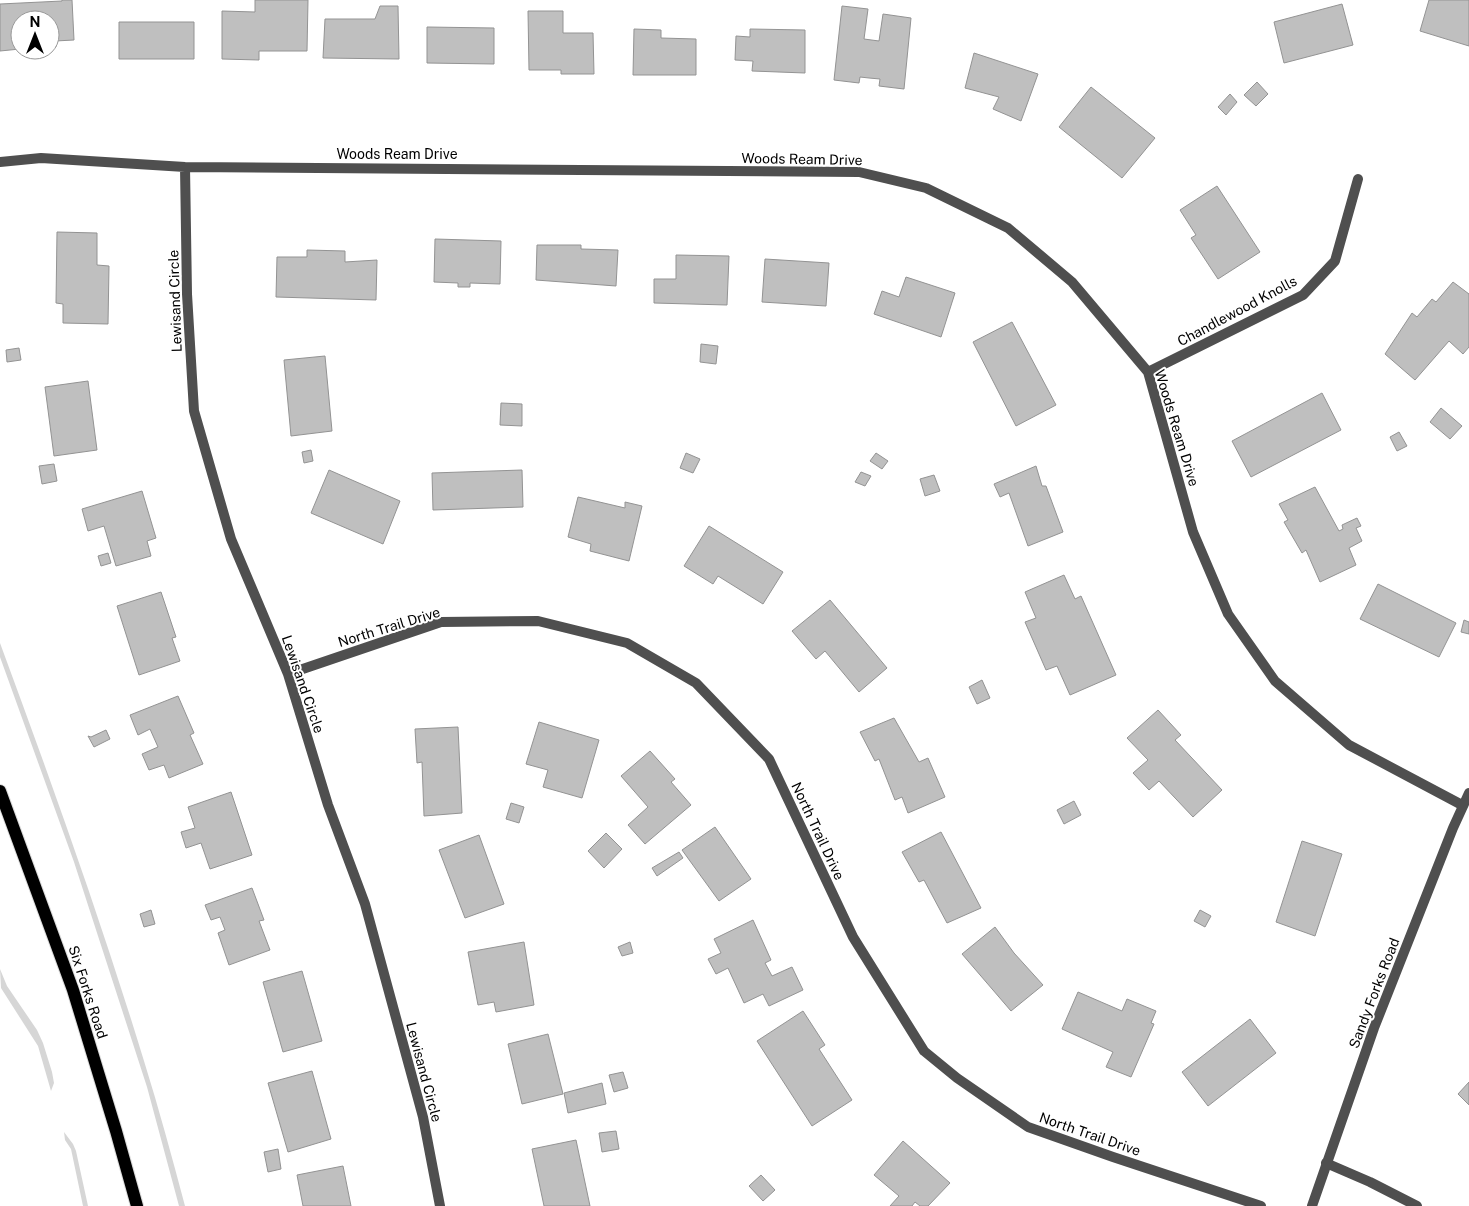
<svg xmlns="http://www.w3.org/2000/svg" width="1469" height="1206" font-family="'Public Sans',sans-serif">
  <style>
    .green { fill: #d6d6d6 }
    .building { fill: #bfbfbf; stroke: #939393 }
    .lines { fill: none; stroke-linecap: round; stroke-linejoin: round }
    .primary-casing { stroke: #dbdbdb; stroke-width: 14 }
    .minor { stroke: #4f4f4f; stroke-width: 10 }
    .tertiary { stroke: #4f4f4f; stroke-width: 10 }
    .primary { stroke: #000; stroke-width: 12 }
    .labels { text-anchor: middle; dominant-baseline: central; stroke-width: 4; stroke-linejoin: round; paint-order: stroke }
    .street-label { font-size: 14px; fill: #000; stroke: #fff }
  </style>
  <rect width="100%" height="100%" fill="#fff"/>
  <path class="green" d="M0,643c51,138 101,277 144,418 15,48 28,96 41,145h-6l-32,-119 -73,-225 -74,-205z
    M0,969l7,17 30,44 6,13 9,29 2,11 -3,8 -13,-45 -37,-58z
    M64,1132l9,12 3,7 12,55h-5l-12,-57 -6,-9z"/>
  <path class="building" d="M62,0h10l2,40 -19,1 1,6 -6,1v-28h-30v29l-20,2v-47l62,-3z
    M255,0h53l-1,51h-48v9l-37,-1v-48l33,1z
    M1429,0h40v46l-49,-15z
    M1342,4l11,41 -69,18 -10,-41z
    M380,6h18l1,53 -76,-1 2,-39h50z
    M842,6l26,3 -4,30 15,2 4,-27 28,4 -7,71 -25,-3 1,-7 -11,-1 -9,-1 -1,6 -25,-3z
    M528,11h35v22h30l1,41h-33v-4h-32z
    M119,22h75v37h-75z
    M427,27l67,1v36l-67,-1z
    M634,29l27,1v8l35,1v36h-63z
    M750,29l55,1v43l-53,-2 1,-10 -18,-1 1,-24 14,1z
    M974,53l64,21 -17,47 -28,-12 6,-12 -34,-9z
    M1257,82l11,12 -12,12 -12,-11z
    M1091,87l64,51 -33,40 -63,-51z
    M1230,94l7,8 -11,13 -8,-8z
    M1217,186l43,66 -42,27 -27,-41 5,-3 -16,-25z
    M57,232l40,1v32l12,1 -1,58 -45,-1v-19l-7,-1z
    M435,239l66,2 -1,43 -30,-1v4h-12v-4l-24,-1z
    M537,245h44v4l37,1 -2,36 -80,-6z
    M307,250l38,1v11l32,-2 -1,40 -100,-3 1,-40h30z
    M676,255l53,1 -2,49 -73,-2v-24h22z
    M765,259l64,4 -3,43 -64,-4z
    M906,277l49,16 -14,44 -67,-23 8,-23 17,6z
    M1453,282l16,12v53l-6,7 -14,-13 -34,39 -30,-26 27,-41 5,4 15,-18 4,3z
    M1012,322l44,83 -40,21 -43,-84z
    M701,344l17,2 -2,18 -16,-2z
    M19,348l2,12 -14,2 -1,-12z
    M325,356l7,75 -41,5 -7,-76z
    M88,381l9,69 -43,6 -9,-69z
    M1322,393l19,37 -90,47 -19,-36z
    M501,403l21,1v22l-22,-1z
    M1441,408l21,18 -12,13 -20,-17z
    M1399,432l8,14 -10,5 -7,-14z
    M311,450l2,11 -9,2 -2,-11z
    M686,453l14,6 -7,14 -13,-5z
    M876,453l12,8 -6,8 -12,-8z
    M54,464l3,17 -15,3 -3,-18z
    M1036,466l6,20h4l17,46 -35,14 -19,-53 -9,4 -6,-13z
    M329,470l71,31 -17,43 -72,-31z
    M522,470l1,37 -90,3 -1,-37z
    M861,472l10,4 -6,10 -10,-4z
    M934,475l6,16 -15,5 -5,-17z
    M1315,487l24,44 4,-2 -1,-4 15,-7 4,8 -5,2 6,13 -13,7 7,17 -36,17 -14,-32 -4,3 -18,-31 4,-2 -9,-16z
    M142,491l14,47 -9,3 4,15 -35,10 -12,-40 -16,5 -6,-22z
    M578,497l47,11v-6l17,4 -13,55 -39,-10 1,-7 -23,-7z
    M709,526l74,46 -20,32 -45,-28 -5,8 -29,-18z
    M108,553l3,10 -10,3 -3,-10z
    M1064,575l11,24 6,-3 35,79 -46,20 -13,-29 -11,4 -21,-48 11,-4 -11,-26z
    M1378,584l78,39 -17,34 -79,-38z
    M161,592l15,45 -4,1 8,23 -41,14 -22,-69z
    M830,600l57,68 -28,24 -34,-41 -9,8 -24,-28z
    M1464,620l5,2v12l-8,-2z
    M982,680l8,18 -13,6 -8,-17z
    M178,696l16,37 -4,2 13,29 -34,14 -5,-13 -15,5 -7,-16 16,-7 -8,-18 -12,6 -8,-20z
    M1158,710l23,25 -6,5 47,50 -29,27 -34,-36 -10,9 -16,-17 15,-13 -21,-22z
    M894,718l25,44 9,-4 17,39 -37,16 -6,-16 -7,3 -16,-41 -4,2 -15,-29z
    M539,722l60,18 -17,58 -39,-11 5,-17 -22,-6z
    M458,727l4,86 -38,3 -2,-54 -5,1 -2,-34z
    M106,730l4,9 -16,8 -6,-11 3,1z
    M650,751l25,28 -4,3 20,23 -46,39 -17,-19 20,-18 -27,-31z
    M231,792l21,63 -42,14 -9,-26 -15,5 -5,-16 14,-4 -7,-21z
    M1074,801l7,14 -17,9 -7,-14z
    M511,803l13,4 -5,16 -13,-4z
    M715,827l36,52 -32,22 -37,-51z
    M941,832l40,76 -34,15 -23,-43 -5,2 -17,-30z
    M606,833l16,16 -18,19 -16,-17z
    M479,835l25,69 -39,14 -26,-68z
    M1302,841l40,13 -27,82 -39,-14z
    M679,852l4,6 -26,18 -5,-8z
    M252,888l12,32 -5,1 11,29 -41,15 -11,-32 7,-3 -5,-13 -9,3 -6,-15z
    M151,910l4,14 -11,3 -4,-13z
    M1200,910l11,6 -6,11 -11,-6z
    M753,920l18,40 -6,3 7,13 20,-9 11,23 -34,16 -6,-12 -19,9 -16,-35 -12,6 -8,-15 13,-6 -7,-14z
    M995,927l19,26 29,32 -32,26 -49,-57z
    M524,942l10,63 -38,7 -2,-10 -16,3 -10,-53z
    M630,942l3,11 -11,3 -4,-9z
    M302,971l20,70 -39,11 -20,-70z
    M1078,992l44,19 5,-12 29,12 -5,12 3,1 -23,53 -25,-10 7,-15 -51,-23z
    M803,1011l22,34 -6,4 33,51 -40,26 -55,-85z
    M1250,1019l26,34 -68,53 -26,-34z
    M548,1034l15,60 -41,10 -14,-60z
    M312,1071l19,68 -43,13 -20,-69z
    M623,1072l5,16 -14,4 -5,-17z
    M1469,1082v23l-11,-11z
    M602,1083l4,21 -38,9 -4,-20z
    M616,1131l3,18 -17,3 -3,-19z
    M576,1140l14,66h-46l-12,-57z
    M903,1141l47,42 -22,23h-8l-5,-4 -3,4h-22l9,-10 -25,-21z
    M278,1149l3,20 -13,3 -4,-20z
    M343,1166l8,40h-48l-6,-31z
    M761,1175l14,15 -12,11 -14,-15z"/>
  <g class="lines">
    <g class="primary-casing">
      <path id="primary" d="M0,791l73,199 43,141 21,75"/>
    </g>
    <path class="minor" d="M0,162l41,-4 144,9 674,5 67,16 82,40 64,54 76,90 45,160 35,82 47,67 74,64 113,60
      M185,167l2,127 7,117 37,128 57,135 40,131 37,99 58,213 17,89
      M1148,372l155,-77 32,-34 23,-82
      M288,674l153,-52 97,-1 89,22 69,40 73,76 84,178 71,114 33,27 71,49 85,30 148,49
      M1326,1163l44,19 47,24"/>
    <path class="tertiary" d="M1312,1206l62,-178 79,-200 16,-35"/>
    <use href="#primary" class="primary"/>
  </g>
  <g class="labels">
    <g class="street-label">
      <text x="397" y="154">Woods Ream Drive</text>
      <text transform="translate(802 159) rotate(1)">Woods Ream Drive</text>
      <text transform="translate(175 301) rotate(-92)">Lewisand Circle</text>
      <text transform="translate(1237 311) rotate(-28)">Chandlewood Knolls</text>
      <text transform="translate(1177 428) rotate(73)">Woods Ream Drive</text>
      <text transform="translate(389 627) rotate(-17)">North Trail Drive</text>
      <text transform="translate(303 684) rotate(71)">Lewisand Circle</text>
      <text transform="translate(818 831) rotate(65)">North Trail Drive</text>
      <text transform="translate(88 992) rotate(72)">Six Forks Road</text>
      <text transform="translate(1374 993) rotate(-69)">Sandy Forks Road</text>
      <text transform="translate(424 1072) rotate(75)">Lewisand Circle</text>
      <text transform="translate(1090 1134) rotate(19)">North Trail Drive</text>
    </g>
  </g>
  <g transform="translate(35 35)"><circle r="24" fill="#ffffff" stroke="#999999"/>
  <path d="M0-4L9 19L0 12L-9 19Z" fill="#000000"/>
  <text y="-8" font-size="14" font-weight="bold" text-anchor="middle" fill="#000000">N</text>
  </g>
</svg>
